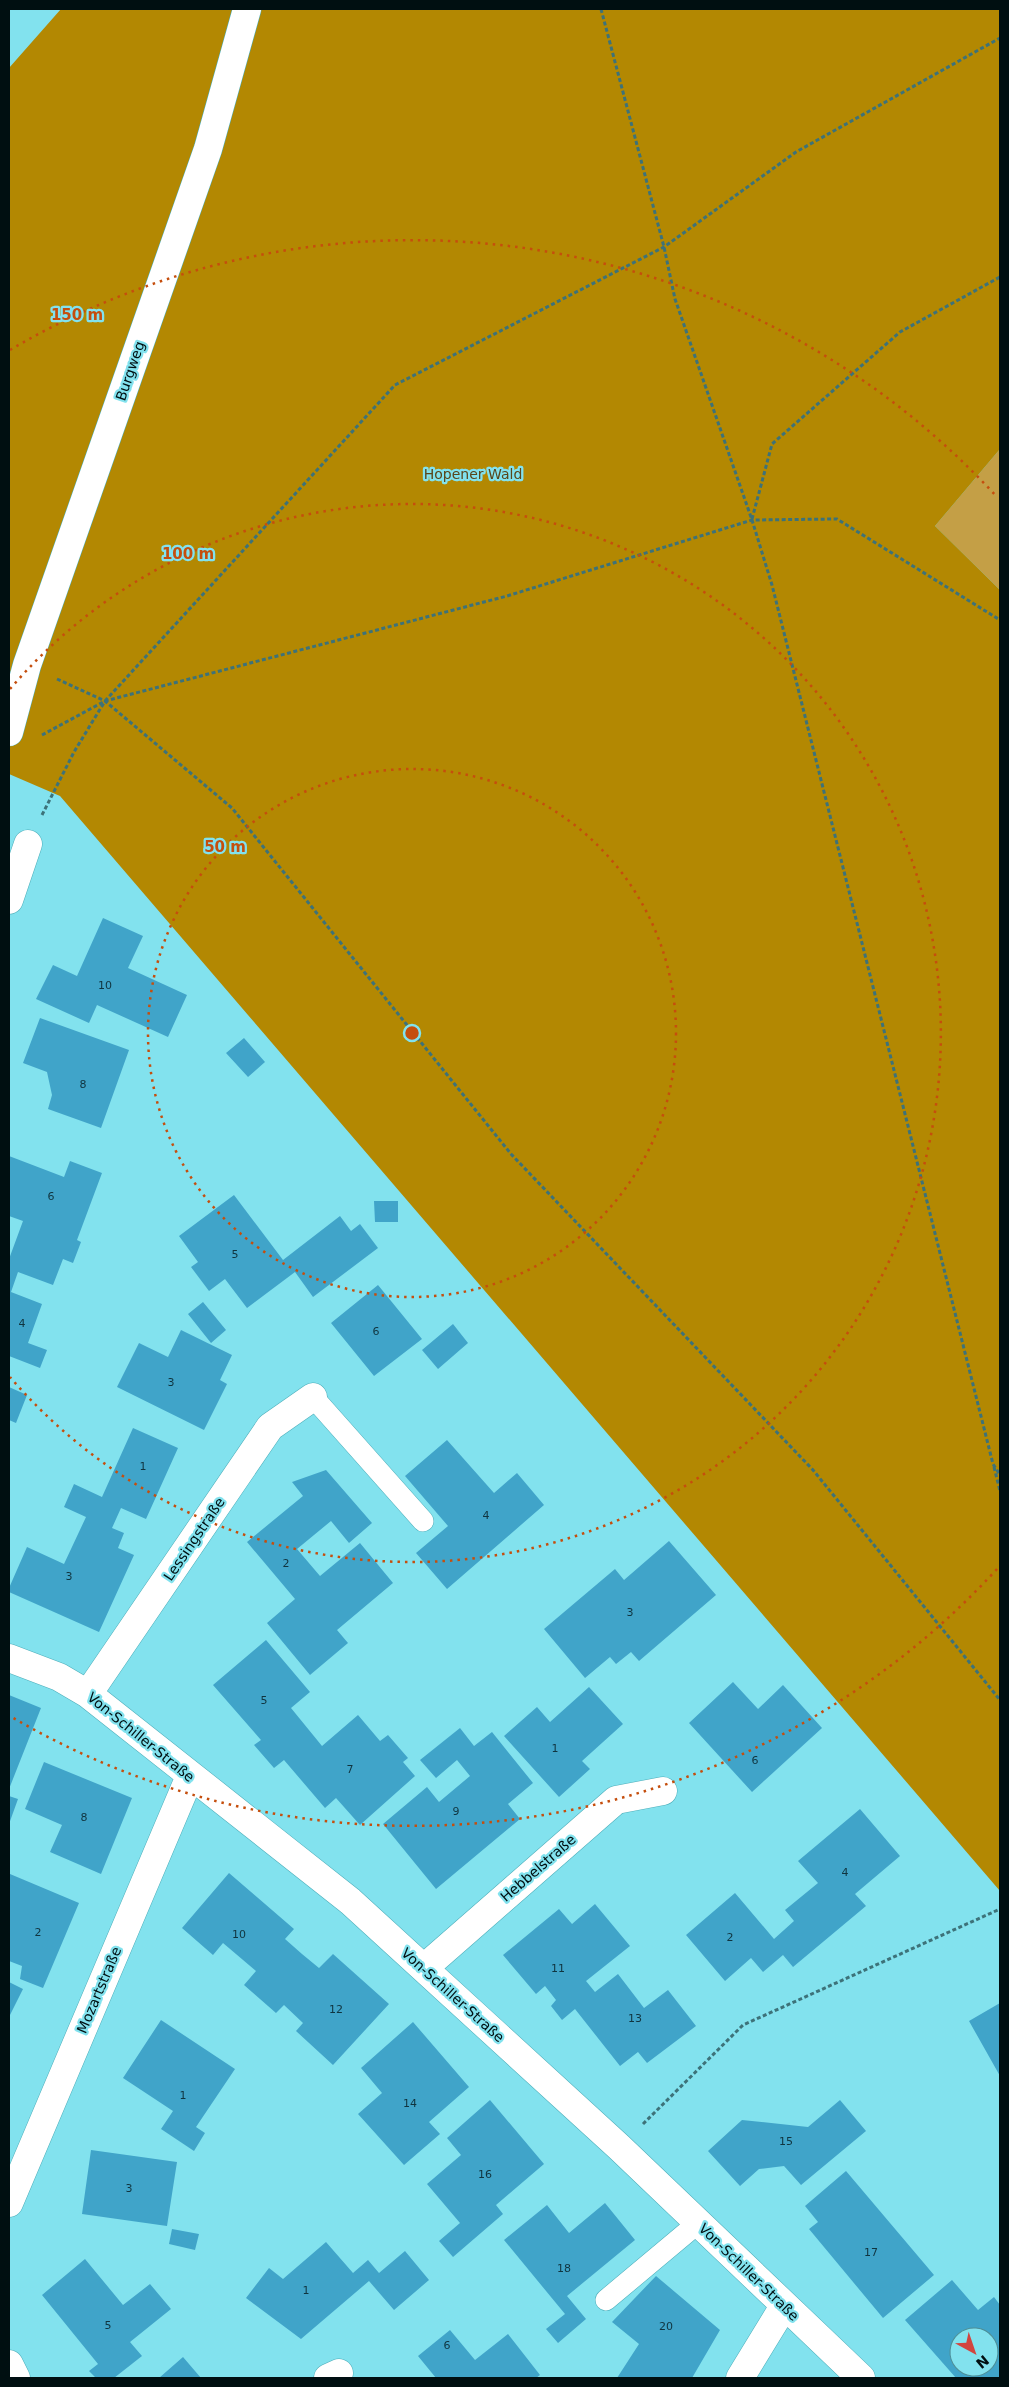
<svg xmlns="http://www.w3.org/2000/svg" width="1009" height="2387" font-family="'DejaVu Sans',sans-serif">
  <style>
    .green { fill: #c49f46 }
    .forest { fill: #b38802 }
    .building { fill: #40a4c9; fill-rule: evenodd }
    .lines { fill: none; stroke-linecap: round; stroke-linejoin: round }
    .lane-casing { stroke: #4daeba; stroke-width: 22 }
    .street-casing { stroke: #4daeba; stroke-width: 29 }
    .path { stroke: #3d7279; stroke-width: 3; stroke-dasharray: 4 2.5; stroke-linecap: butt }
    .lane { stroke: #fff; stroke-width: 21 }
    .street { stroke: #fff; stroke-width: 28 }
    .ring { fill: none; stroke: #c54e0d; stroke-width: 2.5; stroke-dasharray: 2.5 5 }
    .labels { text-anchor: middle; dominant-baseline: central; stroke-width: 4.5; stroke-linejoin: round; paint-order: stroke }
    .number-label { font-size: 11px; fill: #10343f }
    .street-label { font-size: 14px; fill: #000f11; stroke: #82e2ee }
    .park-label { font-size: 14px; fill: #59461b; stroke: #82e2ee }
    .centre { fill: #c54e0d; stroke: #82e2ee; stroke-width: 2.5 }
    .ring-label { font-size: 15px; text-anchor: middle; font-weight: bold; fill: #c54e0d; stroke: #82e2ee; stroke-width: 4.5; stroke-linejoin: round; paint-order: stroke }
  </style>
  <rect width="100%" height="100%" fill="#82e2ee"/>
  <path class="green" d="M1000,449v141l-65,-64z"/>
  <path class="forest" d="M61,9h939v440l-65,77 65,64v1301l-940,-1095 -51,-22v-706z"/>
  <path class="building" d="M103,918l40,18 -15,32 59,27 -19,42 -71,-32 -8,18 -53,-24 17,-34 24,11z
    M40,1018l89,32 -28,78 -53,-19 4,-14 -5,-23 -24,-9z
    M244,1038l21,24 -17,15 -22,-24z
    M9,1156l55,21 6,-16 32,12 -25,67 4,2 -8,21 -10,-4 -10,26 -35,-13 -7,20 31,12 -14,39 19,7 -7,18 -31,-12v-97l14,-38 -14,-5z
    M234,1195l49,65 57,-44 11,15 9,-7 18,24 -65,49 -18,-25 -48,36 -22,-29 -16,12 -18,-24 7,-5 -19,-26z
    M374,1201h24v21h-23z
    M378,1285l44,54 -48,37 -43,-53z
    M203,1302l23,28 -15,13 -23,-29z
    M453,1324l15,19 -30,26 -16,-19z
    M181,1330l51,25 -12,25 7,4 -23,46 -87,-43 22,-44 29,14z
    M9,1387l18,8 -11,28 -7,-3z
    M133,1428l45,20 -32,71 -25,-11 -9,20 12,5 -6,15 16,7 -35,77 -90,-40v-4l18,-41 37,17 22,-47 -22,-10 10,-23 28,13z
    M447,1440l47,53 23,-20 27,32 -97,84 -31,-36 32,-27 -43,-50z
    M326,1470l46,53 -23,20 -18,-22 -34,28 23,27 40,-33 33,40 -56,47 11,13 -38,32 -43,-52 28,-24 -48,-57 56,-46 -11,-14z
    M669,1541l47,54 -77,66 -8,-9 -15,12 -6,-7 -25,21 -41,-49 71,-60 9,11z
    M266,1640l44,52 -19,16 31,38 36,-31 22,26 8,-6 20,23 -5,4 12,14 -55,49 -24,-27 -11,10 -41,-48 -10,8 -20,-23 7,-5 -48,-55z
    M733,1682l25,27 25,-24 39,43 -70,64 -63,-69z
    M589,1687l34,37 -41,37 8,8 -31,28 -55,-61 33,-29 13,15z
    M9,1695l32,13 -32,81z
    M460,1728l14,18 18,-14 41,51 -25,21 12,15 -84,70 -53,-65 44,-37 12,15 31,-26 -13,-16 -21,18 -16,-18z
    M44,1762l88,36 -31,76 -51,-22 12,-27 -37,-16z
    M9,1796l9,3 -9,25z
    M860,1809l40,47 -45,38 11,12 -73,61 -10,-12 -20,17 -12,-14 -26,23 -39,-46 49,-42 39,46 20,-18 -9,-11 33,-27 -20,-22z
    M229,1873l65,56 -9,10 17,15 17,14 14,-14 56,50 -56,61 -37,-34 7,-8 -19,-18 -8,8 -32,-28 12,-14 -33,-28 -10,12 -31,-27z
    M10,1874l69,29 -36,85 -23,-9 2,-13 -13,-5z
    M595,1904l35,42 -44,35 9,11 23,-18 26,34 24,-18 28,36 -49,37 -9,-11 -18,14 -45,-57 -13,11 -11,-14 5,-6 -11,-14 -9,8 -33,-39 56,-46 13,15z
    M9,1982l14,7 -14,28z
    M1000,2003v73l-31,-55z
    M161,2020l74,49 -39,58 9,6 -11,18 -33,-22 12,-18 -50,-33z
    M413,2022l56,65 -40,35 11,12 -36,31 -46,-51 24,-21 -21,-25z
    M490,2100l54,64 -48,41 7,9 -50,43 -14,-16 21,-18 -33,-39 34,-29 -14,-17z
    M840,2100l26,31 -65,54 -17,-19 -25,3 -19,17 -32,-35 34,-31 66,7z
    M91,2150l86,12 -10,64 -85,-12z
    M846,2171l88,104 -51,43 -74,-89 9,-7 -13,-16z
    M605,2203l30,37 -68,56 19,23 -28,24 -12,-14 19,-15 -61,-74 43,-35 22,28z
    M172,2229l27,5 -4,16 -26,-6z
    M326,2242l27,31 15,-13 11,13 26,-22 24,29 -35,30 -25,-29 -68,58 -55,-41 23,-30 14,11z
    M85,2259l38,46 27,-21 21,25 -41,33 12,14 -28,22h-18l-7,-7 9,-7 -56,-69z
    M656,2276l64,54 -28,48h-75l22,-34 -27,-22z
    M952,2280l26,30 16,-13 6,8v73h-44l-51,-58zM959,2337h30v30h-30z
    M450,2330l25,30 33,-26 32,41 -4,3h-100l-18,-22z
    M183,2357l18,21h-42z"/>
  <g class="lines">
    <g class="lane-casing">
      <path id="lane" d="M313,1397l110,124
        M606,2300l92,-77"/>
    </g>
    <g class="street-casing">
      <path id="street" d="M9,732l18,-67 181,-516 39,-140
        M9,900l19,-56
        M9,1658l50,19 29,17 262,207 269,246 242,231
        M88,1694l182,-267 43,-30
        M424,1968l192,-168 47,-9
        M9,2203l181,-427
        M9,2364l7,14
        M328,2378l11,-5
        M740,2378l44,-72"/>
    </g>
    <path class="path" d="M601,9l63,238 11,52 77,221 20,65 221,879 7,11
      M752,519l20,-75 128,-112 100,-55
      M57,679l48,22 127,107 279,346 302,316 187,230
      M42,735l63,-34 290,-316 269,-138 132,-95 204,-114
      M42,815l32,-63 31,-51 402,-105 245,-76 85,-1 163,101
      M994,1467l6,24
      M643,2124l100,-99 257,-116"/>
    <use href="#lane" class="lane"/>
    <use href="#street" class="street"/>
  </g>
  <g class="ring">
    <circle cx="412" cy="1033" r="264"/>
    <path d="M10 689A529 529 0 1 1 10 1377"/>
    <path d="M997 1569A793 793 0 0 1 10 1716M10 350A793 793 0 0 1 997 497"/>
  </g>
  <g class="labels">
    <g class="number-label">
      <text x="105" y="985">10</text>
      <text x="83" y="1084">8</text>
      <text x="51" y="1196">6</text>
      <text x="235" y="1254">5</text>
      <text x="22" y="1323">4</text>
      <text x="376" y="1331">6</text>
      <text x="171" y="1382">3</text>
      <text x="143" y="1466">1</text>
      <text x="486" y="1515">4</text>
      <text x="286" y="1563">2</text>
      <text x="69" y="1576">3</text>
      <text x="630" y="1612">3</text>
      <text x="264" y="1700">5</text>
      <text x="555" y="1748">1</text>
      <text x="755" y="1760">6</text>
      <text x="350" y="1769">7</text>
      <text x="456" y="1811">9</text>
      <text x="84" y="1817">8</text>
      <text x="845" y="1872">4</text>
      <text x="38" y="1932">2</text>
      <text x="239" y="1934">10</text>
      <text x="730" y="1937">2</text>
      <text x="558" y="1968">11</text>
      <text x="336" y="2009">12</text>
      <text x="635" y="2018">13</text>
      <text x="183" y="2095">1</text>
      <text x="410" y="2103">14</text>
      <text x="786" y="2141">15</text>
      <text x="485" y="2174">16</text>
      <text x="129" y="2188">3</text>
      <text x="871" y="2252">17</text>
      <text x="564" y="2268">18</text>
      <text x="306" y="2290">1</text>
      <text x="108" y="2325">5</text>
      <text x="666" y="2326">20</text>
      <text x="447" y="2345">6</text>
    </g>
    <g class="street-label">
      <text transform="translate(130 371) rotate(-71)">Burgweg</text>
      <text transform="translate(194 1539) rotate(-56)">Lessingstraße</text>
      <text transform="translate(141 1737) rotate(39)">Von-Schiller-Straße</text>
      <text transform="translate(538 1868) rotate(-41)">Hebbelstraße</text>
      <text transform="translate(99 1990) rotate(-67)">Mozartstraße</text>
      <text transform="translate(453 1995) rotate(42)">Von-Schiller-Straße</text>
      <text transform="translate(749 2272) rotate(44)">Von-Schiller-Straße</text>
    </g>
    <g class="park-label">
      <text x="473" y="474">Hopener Wald</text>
    </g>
  </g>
  <circle cx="412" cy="1033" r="8" class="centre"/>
  <g class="ring-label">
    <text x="77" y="320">150 m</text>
    <text x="188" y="559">100 m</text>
    <text x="225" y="852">50 m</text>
  </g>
  <rect width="1009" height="2387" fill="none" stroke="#000f11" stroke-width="20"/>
  <g transform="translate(974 2352) rotate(140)"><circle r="24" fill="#82e2ee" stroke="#4e8e96"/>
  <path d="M0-4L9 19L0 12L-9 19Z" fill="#d2443f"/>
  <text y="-8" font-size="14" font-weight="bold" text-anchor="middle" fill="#000f11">N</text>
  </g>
</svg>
